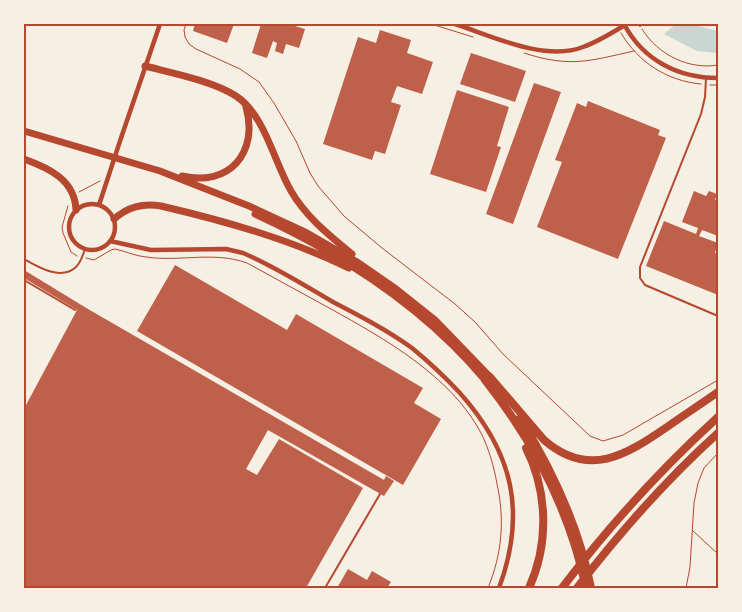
<svg xmlns="http://www.w3.org/2000/svg" width="742" height="612" font-family="Mulish,sans-serif">
  <style>
    .water { fill: #c9d6d2 }
    .building { fill: #bf614a }
    .lines { fill: none; stroke-linecap: round; stroke-linejoin: round }
    .path { stroke: #b5482f; stroke-width: 1 }
    .service { stroke: #b5482f; stroke-width: 2 }
    .minor { stroke: #b5482f; stroke-width: 4.5 }
    .primary { stroke: #b5482f; stroke-width: 7 }
    .motorway { stroke: #b5482f; stroke-width: 8 }
    .neatline { fill: none; stroke: #b5482f; stroke-width: 2 }
  </style>
  <rect width="100%" height="100%" fill="#f6efe4"/>
  <path class="water" d="M676,24h15l27,7v22l-21,-2 -33,-17z"/>
  <path class="building" d="M195,24h39l-7,19 -34,-12z
    M261,24h27l17,5 -6,19 -13,-4 -3,10 -8,-3 2,-8 -4,-2 -6,17 -15,-5z
    M380,30l31,10 -4,13 26,9 -11,32 -25,-8 -6,16 10,3 -16,49 -10,-3 -3,9 -49,-16 35,-107 18,6z
    M471,53l55,18 -11,31 -55,-18z
    M534,83l27,9 -48,132 -27,-10z
    M457,90l52,17 -12,39 4,1 -15,45 -56,-18z
    M588,101l72,29 -2,5 8,3 -48,121 -81,-32 25,-65 -7,-2 22,-57 9,4z
    M694,191l12,5 3,-5 8,3 -2,6 3,1v35l-16,-6 -3,6 19,7 -3,10 3,1v41l-72,-29 18,-45 32,13 2,-6 -16,-6z
    M175,265l112,65 9,-16 127,74 -9,15 27,16 -38,66 -266,-154z
    M24,270l64,39 296,171 2,-4 8,5 -10,15 -116,-66 -22,39 11,6 22,-36 84,49 -57,100h-282v-185l2,2 51,-95 -53,-32z
    M348,569l19,11 5,-9 19,11 -4,6h-50z"/>
  <g class="lines">
    <path class="path" d="M186,24l-2,6 1,7 4,7 7,5 44,20 19,13 15,21 22,38 14,32 8,13 26,30 38,32 73,56 20,18 28,32 87,82 13,5 20,-6 95,-55
      M431,24l42,13
      M642,29c16,26 47,41 76,36
      M621,33c17,29 46,48 80,51
      M524,53c46,15 65,8 110,-2
      M710,85h8
      M79,192l21,-11
      M68,206l-6,21 1,6 8,19 6,4
      M86,258l8,2 17,-10 4,-1c10,2 20,7 31,8 34,5 68,-6 101,6 28,15 56,31 84,46 54,30 120,67 150,124 8,16 13,34 16,51 8,36 5,70 -9,104
      M693,531l25,23
      M686,588l4,-21 4,-64 4,-20 6,-15 14,-15"/>
    <path class="service" d="M639,24l1,2
      M706,78l-1,19 -4,17 -61,153v11l5,7 73,31
      M24,259c14,8 37,22 52,8 5,-5 7,-12 9,-18
      M24,280l51,30
      M325,588l55,-94"/>
    <path class="minor" d="M455,24c37,12 90,38 128,23 14,-5 29,-14 42,-22
      M624,24c19,36 54,54 94,54
      M69 227a23 23 0 1 1 46 0a23 23 0 1 1-46 0Z
      M99,205l21,-64 40,-117
      M110,241l41,9 75,-1 17,4c31,13 61,32 90,49 27,14 54,28 79,46 17,14 32,28 47,44 54,60 68,120 40,196"/>
    <path class="primary" d="M145,66c27,7 68,15 91,30 29,19 38,66 55,95 15,26 38,44 61,63
      M24,131l136,40 89,35 58,27 50,29 39,27 39,31 55,57
      M24,159c25,9 51,21 52,51
      M182,176c47,11 77,-23 64,-69
      M255,214c87,40 168,92 230,166
      M114,219c14,-12 28,-16 47,-13 64,15 128,33 188,62"/>
    <path class="motorway" d="M490,377l54,63c45,39 82,15 123,-13 17,-12 34,-23 51,-35
      M485,380c49,62 85,131 101,208
      M520,418c33,53 59,109 71,170
      M526,448c22,44 23,96 3,140
      M562,588c47,-62 99,-119 156,-171
      M577,588c43,-56 89,-108 141,-155"/>
  </g>
  <rect width="742" height="612" fill="none" stroke="#f6efe4" stroke-width="50"/>
  <rect x="25" y="25" width="692" height="562" class="neatline"/>
</svg>
